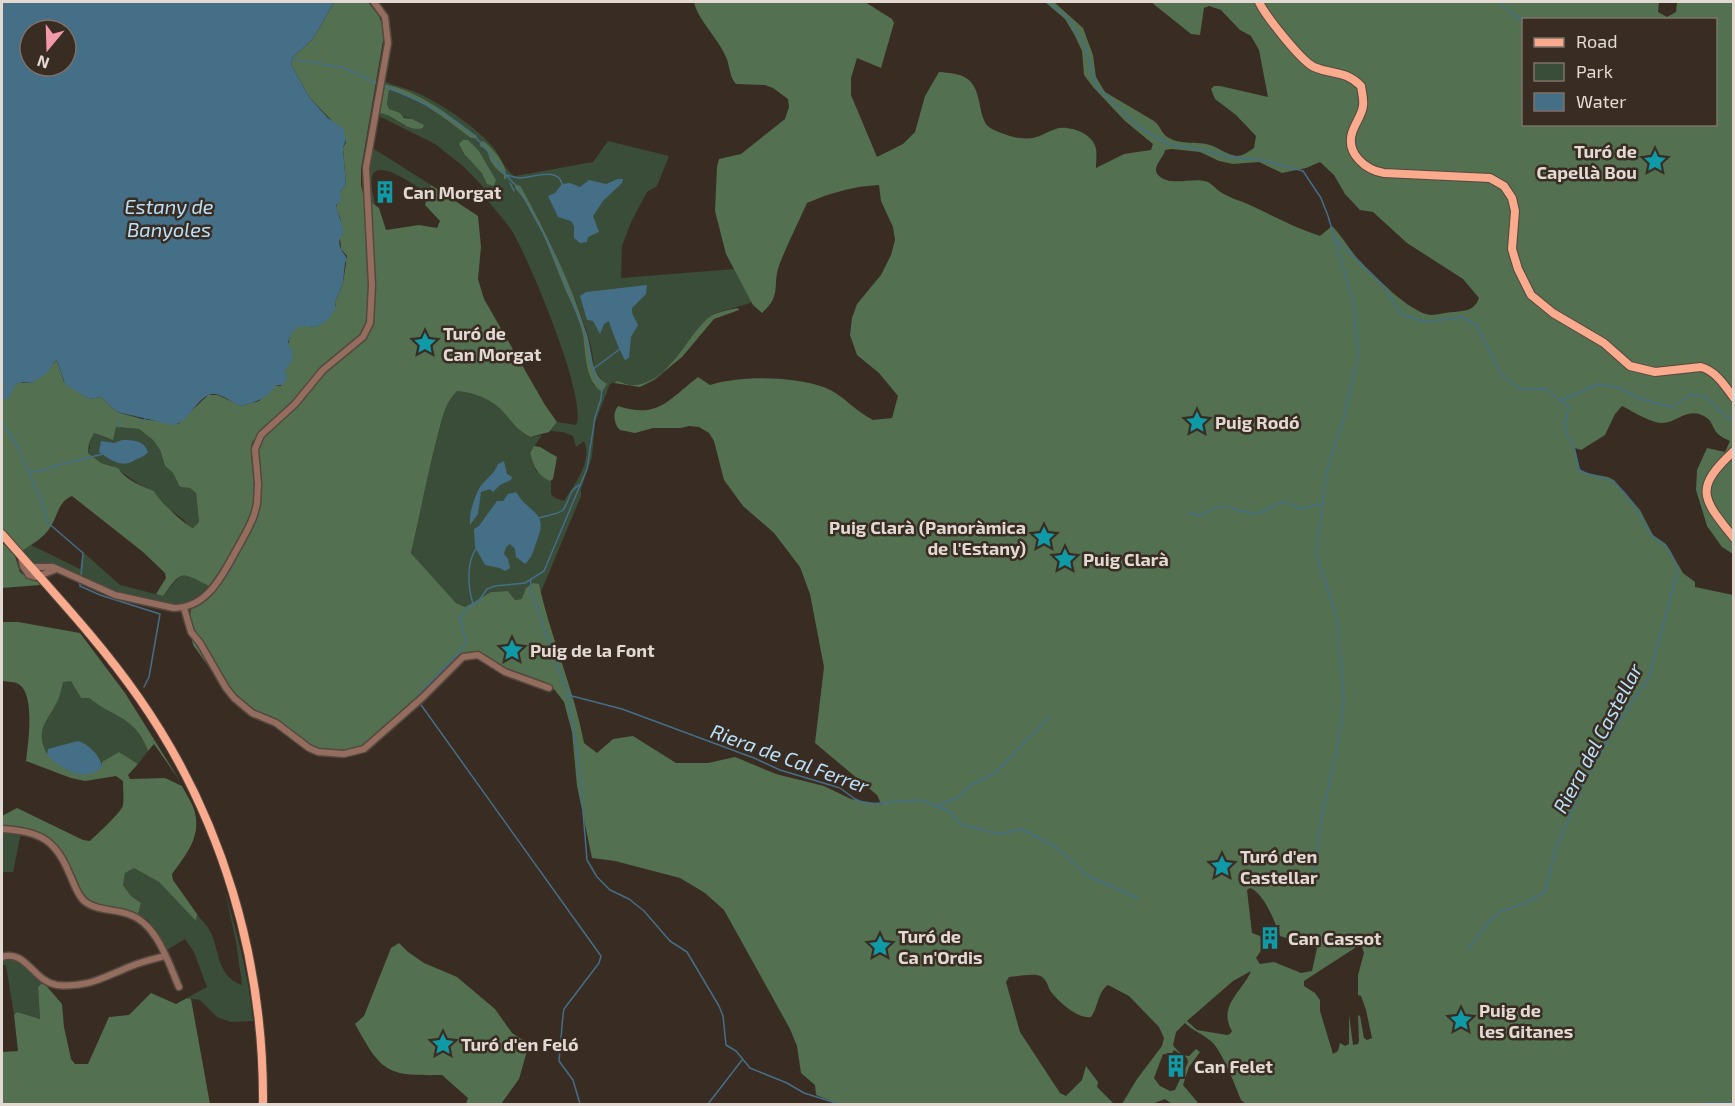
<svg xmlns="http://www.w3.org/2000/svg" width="1735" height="1106" font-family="'Exo 2',sans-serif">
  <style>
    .green { fill: #3a4d38; fill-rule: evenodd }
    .forest { fill: #537050; fill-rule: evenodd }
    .water { fill: #456e87; fill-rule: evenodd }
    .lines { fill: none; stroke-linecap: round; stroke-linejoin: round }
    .stream { stroke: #456e87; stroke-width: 1.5 }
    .river { stroke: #456e87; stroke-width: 9 }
    .minor-casing { stroke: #54483f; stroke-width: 9 }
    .major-casing { stroke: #54483f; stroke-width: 10 }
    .minor { stroke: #946d5f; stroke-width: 6 }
    .major { stroke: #faaa8d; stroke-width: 8 }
    .labels { text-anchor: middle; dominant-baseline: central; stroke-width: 5; stroke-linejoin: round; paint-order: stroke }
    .poi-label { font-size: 18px; font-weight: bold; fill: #e2d9d3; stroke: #392c23; text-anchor: start }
    .water-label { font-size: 20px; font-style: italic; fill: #b9e1fa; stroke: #392c23 }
  </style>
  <rect width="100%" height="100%" fill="#392c23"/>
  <path class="green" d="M383,81c13,5 27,8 39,14 22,11 55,33 71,52 8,9 11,23 22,29l78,-14 15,-21 61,15 -12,30 -10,6 -15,28 -10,26 -1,32 114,-9 17,33c-13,6 -32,7 -43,16 -24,19 -38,64 -74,67 -6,1 -13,-3 -18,-4l-7,3 -15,39 -3,34 -11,32v7l-40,96 -2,-7 -17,14 -7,1 -7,-9 -17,1 -26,15 -9,-4 -45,-50c9,-38 16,-77 26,-115 5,-18 7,-34 20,-47 19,2 35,8 48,23 8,9 13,17 24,23l13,-2 -12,18 6,18 15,9v14l4,4 9,3c10,-16 29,-40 20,-60l-8,6 -3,-11 -10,-4 -13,-1 7,-9 19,3c13,-24 -48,-168 -64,-194 -8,-12 -18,-22 -26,-33l4,-4 -27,-28 -28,-22 -58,-29zM385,84c37,9 60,27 86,54 -26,-19 -50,-40 -82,-48l-2,14 2,5c9,2 13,9 23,10l-7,7 -19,-12zM479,151l17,29 -13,-7 -18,-18zM515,188l18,21 19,37 29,69 10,31 4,24 10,14 -11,2c-6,-17 -8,-33 -11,-50 -3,-18 -13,-36 -20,-52 -14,-33 -25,-68 -48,-96z
    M371,147l60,38 -3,9c-9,-6 -52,-38 -56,-17 -2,8 2,20 3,28l-5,-3 -3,-24z
    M116,427l23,2 14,11 7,10 5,16 8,7 7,14 10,1 6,5 3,29 -6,6 -4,-1 -6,-8 -13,-9 -13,-13 -3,-6 -15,-7 -27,-18 -11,-3 -13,-10 2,-6 -1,-4 5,-10 15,6 5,-6z
    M31,545l49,24 3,-17 37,33 43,11c22,-26 15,-25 46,-10l-7,7 -16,11 -18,1 -51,-12 -29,-12 -55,-16 -11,-14z
    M71,680l10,18h8c26,21 46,18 59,53l-10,13 -19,-12 -17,15 -55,-13c-13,-26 1,-32 11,-54 2,-5 4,-13 5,-19z
    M2,832l19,1 -8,39h-11z
    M134,867l25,15 37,38 1,-6c4,6 11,12 14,19 9,20 6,43 31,52l-6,-43 -11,-51c12,43 24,85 28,130l-22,1 -14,-5 -17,-17 -13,-2 20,-11 -13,-35 -9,-13 -20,12 -17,-31 -10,-6 3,-11 -10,-7 -8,-11 2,-12z
    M10,958l8,2 25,22 -5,5 2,32 -23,-7 -3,3 -8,-50h-4v-5z"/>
  <path class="forest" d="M334,2h34l11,14 4,11v14l-22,128v16l3,12 15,11 7,22 33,-5 18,3 3,-7 -15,-16 6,-20 47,31 3,31 -3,32 6,20 61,106 12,17 -8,10 -19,5c-12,-6 -17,-14 -25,-23 -13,-15 -29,-21 -48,-23 -13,13 -15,29 -20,47 -10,38 -17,77 -26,115l45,50 9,4 26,-15 17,-1 7,9 7,-1 4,-11 7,-5 6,1c12,55 35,105 45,159l13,10 16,-14 20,-3 43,27h32l27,-6 41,17 48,12 27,13 30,5 -4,-9 -62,-52 9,-76 -14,-73 -10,-27 -26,-34 -31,-27 -19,-26 -10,-39 -5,-8 -10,-6 -10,-1 -8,2h-28l-18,5 -15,-3c-6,-6 -8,-16 -2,-24 40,13 49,-5 80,-29l12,8c30,-10 86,-9 116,3 17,7 30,24 47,32l19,-2 6,-22 -19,-23 -22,-18 -7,-20 2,-17 5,-14 24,-29 10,-20 4,-15 -2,-13 -12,-26 -2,-16c-25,1 -49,8 -72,18 -9,20 -19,40 -27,60 -9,23 3,31 -18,50l-9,-8 -27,-51 -11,-43 2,-44 2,-8 22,-5 44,-35 4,-12 -1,-8 -15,-11 -8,-3 -29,-1c-7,-8 -6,-18 -10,-27 -8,-19 -28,-37 -32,-55h171l27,17 2,4 -13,45 -24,-10 -6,20v17l26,62 26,-13 12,-12 10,-36 14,-24c9,1 19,1 27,6 17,10 11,39 23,49 5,4 15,7 21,9 6,2 17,3 23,2 9,-2 17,-8 26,-10 14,-2 35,7 37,21 1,6 0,13 0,19l28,-14 27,-4 2,-6 -28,-23 -32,-34 -9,-12 -2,-24 -7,-15 -10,-17 -20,-17h9l29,26 10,27 3,22 9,15 49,29c7,5 7,13 15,17 12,7 28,3 41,7 9,3 17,10 27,11 6,0 11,-4 17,-8l2,-12 -20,-21 -21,-16 -4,-10 3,-3h6l48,11 -9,-47 -8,-14 -11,-6 -19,-20 -12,-4 -5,2 -4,27 -9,-1 -40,-32h508l-1,10 9,5 9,-5 1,-10h56v552l-11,-7 -15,-21 -11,-36 1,-20 10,-22 18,4 5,-11c-4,-2 -9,-4 -12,-7 -6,-6 -5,-13 -14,-18 -19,-9 -26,8 -44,7 -13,-2 -26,-11 -38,-17l-7,8 -10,21 -24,15 -6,-2 5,21 6,4 22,4 6,3 26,30 13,25 13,9 17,29 12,9v5l38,8v509h-487l-5,-4c-6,-15 -18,-46 -28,-57 -8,-8 -20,-12 -28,-20l-9,9 -3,13c3,5 10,11 16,11l7,-7 4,3 -11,15 -6,18 16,19h-27l-7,-5 -13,5h-30l15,-25 25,-33 2,-8 -5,-11 -30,-31 -21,-11c-10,6 -10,23 -17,32 -13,2 -31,-14 -39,-24 -4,-4 -4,-12 -10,-16 -6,-5 -25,0 -33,0l-3,5 14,50 40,61 6,3 16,-16 4,-14 12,16 -1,5 17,17h-275l-23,-9 -1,-10 -14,-12 -4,-27 -7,-17 -66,-119 -19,-17 -25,-15 -65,-17 -23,-3 -15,-72 -5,-54 -8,-30 -10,-13 -56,-21 -24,-14 -15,1 -22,26 -73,66 -25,5 -26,-4 -65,-38 -31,-32 -24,-33 -1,-5 4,-4c-5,-9 -7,-18 -5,-27l19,-14 44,-74 2,-72 -3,-9 -2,7c0,17 4,34 3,51 -1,24 -31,69 -45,88 -29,-14 -26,-17 -46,10l-7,-2 10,-16 -1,-5 -22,-21 -71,-56c-14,6 -14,19 -21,30 -6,11 -20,19 -29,25l-20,-22v-145c11,1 20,-3 30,-1l25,-23 7,22 25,17 12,-2 16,15 25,7 36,5 30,-29h10l23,11 18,-5 16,-16 6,1 3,-16 3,-2c1,-13 -2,-46 19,-43 4,1 6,2 10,2l12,-8 8,-13 -1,-3 8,-20 4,-27 -6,-7 -1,-12 3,-3 -3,-17 -4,-9 4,-16 6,-7 -3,-37 3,-6 -14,-21 -23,-24 -18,-33 2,-7 20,-18zM1524,20h192v104h-192zM1172,149l28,3 19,9 14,3 26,-2 23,11 24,-5 14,-6 14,13 11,19 15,16 13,2 34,31 56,36 16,19c-4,12 -13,13 -25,14 -8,0 -16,3 -23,3 -22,-2 -58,-41 -73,-56 -9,-10 -16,-23 -26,-33l-12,10c-24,-8 -45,-19 -68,-30 -10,-5 -20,-7 -30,-13 -5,-3 -9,-8 -14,-11 -15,-6 -37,6 -50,-7 -7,-8 6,-17 7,-25zM116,427l23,2 14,11 7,10 5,16 8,7 7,14 10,1 6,5 3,29 -6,6c-7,-2 -36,-29 -39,-37 -12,-5 -29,-11 -36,-23l-17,-5 -13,-10 1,-10 5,-10 19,7zM1250,888c14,5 25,34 30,48l37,12 -5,23 -11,2 -27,-11 -14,2 -4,-6 8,-12 -4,-10 -8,-3 -5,-43zM1361,944l3,9 -6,22v20l3,1 5,14 6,28 -5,2 -3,-2 -4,-22 -2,-1 1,26 -1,3 -5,1 -4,-30v29l-4,2 -5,-3 -2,8 -5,3 -13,-43v-11l-5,-7 -11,-7v-5zM1251,971c-8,20 -34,35 -19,60l-2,3 -3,1 -30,-5 -10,-9 46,-40zM1174,1050l13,8 1,4 -13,28 -5,1 -10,-5 -6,-8 9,-24 8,1z
    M385,84c35,8 61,29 89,50l3,2 -1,2h-5c-26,-19 -50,-40 -82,-48l-2,14 2,5 11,4 4,5 8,1 12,6 -1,3c-16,5 -28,-13 -43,-15z
    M463,140h5l11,11 17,29 -2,6 -7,-2 -5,-11 -17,-18 -6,-11z
    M483,141c10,7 26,26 23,38h-2v-4c-8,-6 -16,-14 -16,-24l-8,-5v-4z
    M518,185l3,2c26,47 50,96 66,148 6,17 3,39 20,49l-5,8c-17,-11 -16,-38 -19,-56 -3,-17 -13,-35 -20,-52 -14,-33 -24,-68 -48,-96v-2z
    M738,308l1,2 -25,9 -32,38 -28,23 -14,7 -26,-4 3,-2c5,1 12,5 18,4 34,-3 50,-46 72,-66 8,-7 21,-9 31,-11z
    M534,446l6,1 17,10 -4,22 -3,2c-13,-6 -16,-14 -20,-28z
    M4,544l11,12 5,16 6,5 10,3 4,5 -38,3v-43z
    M2,622h16l62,11 45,60 55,88 -26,-37 -6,7c-13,-35 -33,-32 -59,-53h-8l-10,-17 -8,1c-1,6 -3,13 -5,18 -10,22 -24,28 -11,54l55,13v-5l17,-10 19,12 -10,11 2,4 35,-1 17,8c4,8 11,18 13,27 6,25 -10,43 -23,61l1,6 24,34 -1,7 -37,-39 -25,-14 -9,5 -2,12 8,11 10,7 -3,11c-13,-5 -36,-7 -46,-13 -9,-4 -12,-14 -16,-23 -20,-42 -27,-47 -74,-53v-9l15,-8 66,32 7,1c7,-7 32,-29 33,-36 1,-7 0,-16 0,-24l-7,-5 -31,5 -14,-3 -45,-17c2,-17 9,-64 -6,-76 -5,-4 -12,-3 -18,-4z
    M399,943l9,9 16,11 33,14 38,32 17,24 17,11 -10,35 -18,25h-35l2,-6 -26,-23c-55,1 -60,-2 -87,-51l9,-8 27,-68z
    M43,982l19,22 2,23 7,32 4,5h13l21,-47 20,-2 22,-22 25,11 11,-6 4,1 19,105h-208l1,-10 -1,-42 16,-1 -4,-36 3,-3 23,7 -2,-32z"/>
  <path class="water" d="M2,2h332l-21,37 -20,18 -2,7 18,33 19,21 16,11v6l2,4 -3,9 3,37 -6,7 1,9 -5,4c1,7 8,21 7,28 -2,6 -5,6 -3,14 2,5 6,8 7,13l-2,3 -2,20 -8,20 1,5 -8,12 -12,7c-17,-1 -21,-4 -28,15 6,12 7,19 -4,29l3,5 -3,9h-8c-7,12 -21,18 -35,21 -9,-3 -17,-11 -26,-12 -16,-2 -25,28 -42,31l-56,-13 -16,-15 -12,2 -24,-15 -8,-24c-5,3 -5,7 -9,11 -4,5 -11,8 -16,12l-8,-1 -14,3 -8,-1zM30,30h36v36h-36z
    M618,179h5l-1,4 -19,18 -10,15 6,16 -11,5 -1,5 -7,1 -6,-5v-12l-3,-5 -13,-4 -10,-21 7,-3 7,-9 8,-1 10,4 9,-7 17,4z
    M647,285l-1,9 -14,14v5l6,12 -7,12 -2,21 -4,2c-2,-2 -16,-36 -16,-39l-5,3 -4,10 -7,-13 -6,-1 -7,-24 6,-4z
    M122,440c11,0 22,0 26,12 -4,5 -7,5 -13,8 -13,9 -24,0 -36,-8l2,-11 13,2z
    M504,461l3,13 5,3 -1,3 -11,5 -7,7 -3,-3 -9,3 -3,22 -8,11c-1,-12 4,-27 10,-38 6,-9 14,-12 18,-23z
    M516,492c14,23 34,19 20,51 -3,9 -4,14 -11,21l-9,-7 -1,-8 -5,-5 -4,3 -2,7 4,5 2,9 -5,3 -5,-3 -15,-3 -10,-18 -1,-18 5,-3 18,-25h6l5,-7z
    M78,741c10,3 23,15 24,26 -17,17 -42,2 -55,-13l1,-5z"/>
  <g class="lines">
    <path class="stream" d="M1048,2l23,19c2,11 10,16 14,26 6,13 4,28 13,41l42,40 28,16 36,6 24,7 34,3 41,11 18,27 7,18 26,88 4,53 -14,60 -17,53 -11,83 21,65 7,83 -8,53 -15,66 -7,53
      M1498,2l26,20
      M293,59l51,9 32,15
      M384,86c31,13 67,28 92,52 16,15 25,36 42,49l31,57 27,66 10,25 7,37 9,15 -1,12 -6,18 -8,52 -43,102 -19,12 -30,3 -8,3 -9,13 -7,3 -11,12 6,27 -50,54
      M506,175c5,1 10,3 15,3 13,-1 37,-11 41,6
      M510,183l4,8
      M1333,237l49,47 19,30 24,8 37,-5 14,8 26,51 18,13h26l23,18 -5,20 10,20 5,23c11,7 25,5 35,13 18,14 25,32 36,50 3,6 10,8 15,12 7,6 9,16 13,25l-29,107 -35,52 -29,52 -29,67 -11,44 -22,12 -22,7 -12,11 -21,27
      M593,369l27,-20
      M1562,400l36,-16 19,3 24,12 31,8 18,-12 14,1 24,22 6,2
      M2,422l16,26 16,36 10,23 3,15 36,31 -2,23
      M142,422l3,-3
      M119,427l1,-7
      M28,472l13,-1 17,-6 45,-11
      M1188,512l13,4c19,-14 23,-9 45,-4 3,1 7,2 10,2 22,-5 18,-20 44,-5l21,-5
      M539,518c7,-3 18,-3 24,-8 7,-9 5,-19 16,-25
      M531,580l-1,9 38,106 54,14 132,49 26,12 60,18 15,11 11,5 55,-4 28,11 13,14 38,9 21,-5 35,18 30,28 52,23
      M80,581v5l20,9 60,19 -11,63 -5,10
      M473,604c-5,-16 -7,-41 3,-55
      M568,695l11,69 8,96 10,17 13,13 19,9 15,12 26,30 17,11 32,54 4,10 3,29 10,6 14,17 37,15 17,10 35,11
      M419,702l182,254 -2,7 -35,46 -1,6 -4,46 14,19 7,24
      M937,806l20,-8 14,-13 24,-12 54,-56
      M1703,1103h31
      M708,1104l34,-44"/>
    <path class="river" d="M2,395h3l5,-10"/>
    <g class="minor-casing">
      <path id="minor" d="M21,556l2,10 6,9 7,2 18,-7
        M30,567h23l62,28 59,13c34,0 49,-34 63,-59 6,-11 13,-22 17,-34l3,-11 1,-20 -3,-35 6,-14 34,-31 28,-34 40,-33 7,-14 2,-38 -6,-117 22,-125 -3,-26 -11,-15
        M184,608l7,24 9,11 26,45 8,10 18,15 24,10 33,25 9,4 26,2 20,-5 58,-51 41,-41 15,-2 27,17 44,16
        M2,829c35,2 53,9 67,44 5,10 7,20 15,28 12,10 30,8 44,13 29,9 40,48 51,73
        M2,957c24,-8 32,25 55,28 30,3 45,-7 72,-18 11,-5 24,-8 36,-11"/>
    </g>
    <g class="major-casing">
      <path id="major" d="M1259,2c6,13 42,59 55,65 19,8 31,3 47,19 1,7 3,13 2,20 -1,9 -8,17 -11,27 -6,20 13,37 32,40l106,5 14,8 8,12 3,13 -3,38 6,20 13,26 22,18 51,30 26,23 25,6 46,-5c15,4 24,19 33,31
        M1734,451c-41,38 -32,47 0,87
        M2,534c46,53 96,105 137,164 83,119 125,261 124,406"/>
    </g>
    <use href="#minor" class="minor"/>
    <use href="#major" class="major"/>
  </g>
  <defs>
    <g id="sight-bare" transform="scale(1.8)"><path d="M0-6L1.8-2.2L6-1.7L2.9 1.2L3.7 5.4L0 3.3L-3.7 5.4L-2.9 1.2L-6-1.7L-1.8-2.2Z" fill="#0f9aa8" stroke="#392c23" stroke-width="2.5" paint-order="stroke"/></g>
    <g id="building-bare" transform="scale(1.8)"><path d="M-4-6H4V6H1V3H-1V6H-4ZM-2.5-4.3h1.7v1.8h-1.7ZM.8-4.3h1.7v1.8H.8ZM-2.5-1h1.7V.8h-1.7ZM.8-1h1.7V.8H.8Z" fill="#0f9aa8" stroke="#392c23" stroke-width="2.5" paint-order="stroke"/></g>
  </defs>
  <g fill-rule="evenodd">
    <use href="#sight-bare" x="1655" y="161"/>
    <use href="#building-bare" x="385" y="192"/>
    <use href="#sight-bare" x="425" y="343"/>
    <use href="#sight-bare" x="1197" y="422"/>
    <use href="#sight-bare" x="1044" y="537"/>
    <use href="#sight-bare" x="1065" y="559"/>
    <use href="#sight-bare" x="512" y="650"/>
    <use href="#sight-bare" x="1222" y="866"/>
    <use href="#building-bare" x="1270" y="938"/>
    <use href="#sight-bare" x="880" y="946"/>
    <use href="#sight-bare" x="1461" y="1020"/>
    <use href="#sight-bare" x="443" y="1044"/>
    <use href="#building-bare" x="1176" y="1066"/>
  </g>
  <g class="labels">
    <g class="poi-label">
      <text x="1637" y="151" text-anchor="end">Turó de<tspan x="1637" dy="21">Capellà Bou</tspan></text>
      <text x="403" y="192">Can Morgat</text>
      <text x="443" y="333">Turó de<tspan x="443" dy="21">Can Morgat</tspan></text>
      <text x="1215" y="422">Puig Rodó</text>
      <text x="1026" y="527" text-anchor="end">Puig Clarà (Panoràmica<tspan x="1026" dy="21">de l'Estany)</tspan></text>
      <text x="1083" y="559">Puig Clarà</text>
      <text x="530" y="650">Puig de la Font</text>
      <text x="1240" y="856">Turó d'en<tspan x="1240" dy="21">Castellar</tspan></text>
      <text x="898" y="936">Turó de<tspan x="898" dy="21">Ca n'Ordis</tspan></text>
      <text x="1288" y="938">Can Cassot</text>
      <text x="1479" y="1010">Puig de<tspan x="1479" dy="21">les Gitanes</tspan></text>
      <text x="461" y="1044">Turó d'en Feló</text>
      <text x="1194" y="1066">Can Felet</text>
    </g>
    <g class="water-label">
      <text x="169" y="206">Estany de<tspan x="169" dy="23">Banyoles</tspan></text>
      <text transform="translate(1597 738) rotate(-62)">Riera del Castellar</text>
      <text transform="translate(790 758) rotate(20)">Riera de Cal Ferrer</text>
    </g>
  </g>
  <rect width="1735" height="1106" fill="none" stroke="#e2d9d3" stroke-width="6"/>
  <rect x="1522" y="18" width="195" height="108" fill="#392c23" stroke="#7d7169" stroke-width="1.5"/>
  <rect x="1534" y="38" width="30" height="9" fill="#faaa8d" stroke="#7d7169" stroke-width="1.5"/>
  <text x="1576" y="48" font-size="18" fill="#e2d9d3">Road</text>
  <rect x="1534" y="63" width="30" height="18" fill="#3a4d38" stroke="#7d7169" stroke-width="1.5"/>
  <text x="1576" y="78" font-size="18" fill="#e2d9d3">Park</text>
  <rect x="1534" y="93" width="30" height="18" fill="#456e87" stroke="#7d7169" stroke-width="1.5"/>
  <text x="1576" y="108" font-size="18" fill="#e2d9d3">Water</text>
  <g transform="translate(48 48) rotate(199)"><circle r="28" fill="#392c23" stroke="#7d7169" stroke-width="1.5"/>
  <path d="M0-4.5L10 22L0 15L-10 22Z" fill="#f39aaa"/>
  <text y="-9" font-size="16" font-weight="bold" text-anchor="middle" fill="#e2d9d3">N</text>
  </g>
</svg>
